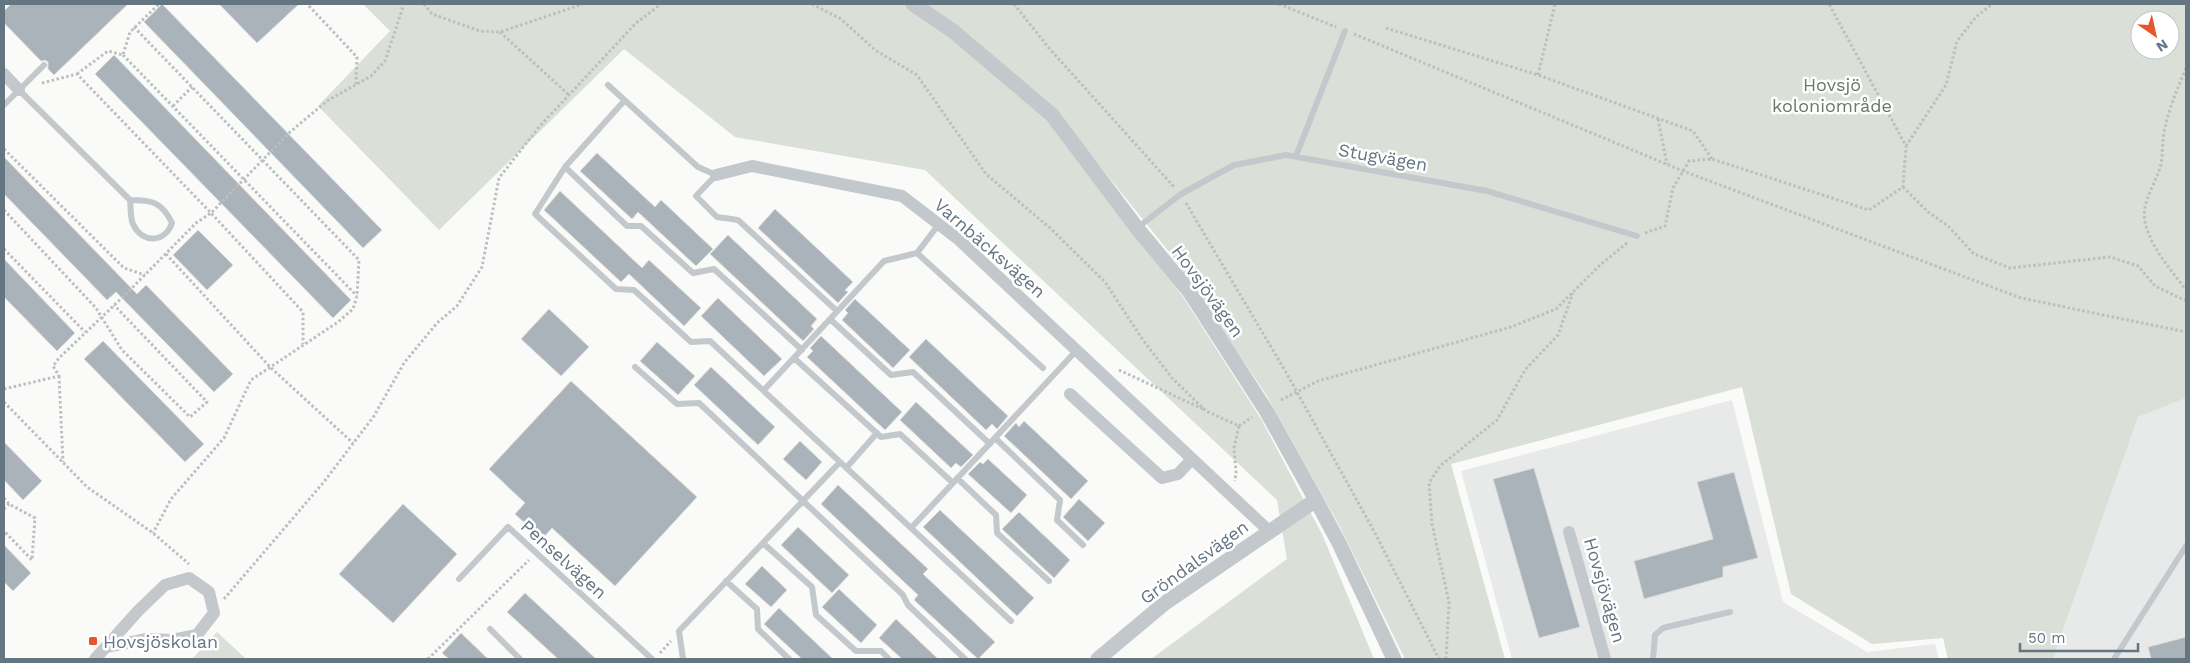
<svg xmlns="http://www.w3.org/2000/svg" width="2190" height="663" font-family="'Work Sans',sans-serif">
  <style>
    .built { fill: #e8e9e9 }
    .green { fill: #dadfd7; fill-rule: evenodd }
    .building { fill: #aab3b9; stroke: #dcdcda }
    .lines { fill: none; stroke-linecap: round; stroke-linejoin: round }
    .path { stroke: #bbbfc2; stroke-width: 3; stroke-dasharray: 2.5 2.5; stroke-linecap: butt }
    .service { stroke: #c3c8cc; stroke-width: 6 }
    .minor { stroke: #c3c8cc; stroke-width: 12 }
    .tertiary { stroke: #c3c8cc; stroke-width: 15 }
    .poi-dot { fill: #e4572e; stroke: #fff; stroke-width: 2 }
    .labels { text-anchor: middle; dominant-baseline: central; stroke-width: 5; stroke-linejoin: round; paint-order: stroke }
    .park-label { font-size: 18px; fill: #687a64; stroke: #fff }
    .street-label { font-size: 18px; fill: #657683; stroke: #fff }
    .poi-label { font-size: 18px; fill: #657683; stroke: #fff; text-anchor: start }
  </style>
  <rect width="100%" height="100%" fill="#fafaf8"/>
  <path class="built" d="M2186,398v261h-131l-1,-3 84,-239z
    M1732,400l51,202 84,50 68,-8 4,15h-427l-51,-188z"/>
  <path class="green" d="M363,4h543l43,31 106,90 128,172 78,122 61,115 52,125h-223l136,-100 -10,-59 -352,-330 -190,-33 -111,-88 -185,181 -121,-124 72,-75z
    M922,4h1264v394l-48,19 -84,239 1,3h-107l-5,-21 -71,6 -81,-50 -49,-207 -291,77 54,195h-100l-66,-134 -72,-129 -97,-143 -105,-130 -94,-87zM2140,20h30v30h-30z
    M217,632l29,27h-54z"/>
  <path class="building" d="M11,4h117l-74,71 -6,-6v-7l-3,-2 -4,1 -37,-38v-12z
    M162,4l220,226 -19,18 -219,-226z
    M219,4h80l-42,39z
    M114,55l237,245 -18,18 -238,-244z
    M597,153l58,54 6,-7 52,49 -17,17 -58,-54 -6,7 -52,-48z
    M4,157l133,137 9,-9 87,89 -19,18 -98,-100 -9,8 -103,-106z
    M560,191l82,77 7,-8 52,48 -17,18 -55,-52 -8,8 -77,-72z
    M775,209l78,73 -8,8 3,2 -10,11 -80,-75z
    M198,230l35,35 -26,25 -34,-35z
    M728,235l89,84 -6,7 3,3 -11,12 -93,-87z
    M4,259l71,74 -18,18 -53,-54z
    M718,298l64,61 -18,17 -63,-60z
    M855,299l55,51 -17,18 -51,-48 6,-7 -3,-3z
    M549,309l40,38 -28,29 -40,-37z
    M821,336l81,76 -17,18 -78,-73 6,-6 -3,-3z
    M926,339l82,77 -11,13 -5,-5 -6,6 -77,-73z
    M103,341l101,103 -19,18 -101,-103z
    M657,342l38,34 -17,19 -38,-34z
    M711,367l64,60 -17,18 -64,-60z
    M571,381l126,116 -82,89 -63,-58 -10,11 -27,-25 10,-11 -36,-34z
    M916,402l57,53 -12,12 -5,-4 -5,5 -51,-48z
    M1024,421l64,60 -17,18 -67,-63 12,-13 3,4z
    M800,441l22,21 -16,18 -23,-21z
    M4,442l38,39 -19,19 -19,-20z
    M988,459l39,36 -16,18 -43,-39 12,-12 3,2z
    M1534,468l46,159 -41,11 -46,-159z
    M1734,472l24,86 -35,9v10l-79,22 -10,-38 79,-22 -16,-57z
    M838,485l90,84 -5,5 72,68 -17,17 -64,-59 4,-5 -97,-91z
    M1079,499l26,24 -17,18 -25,-24z
    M403,504l54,50 -64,69 -54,-49z
    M940,510l94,88 -17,18 -94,-89z
    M1019,512l51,48 -16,18 -52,-49z
    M798,527l51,48 -17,18 -51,-48z
    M4,545l27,28 -18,18 -9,-9z
    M762,566l25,24 -16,17 -26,-23z
    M839,589l38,36 -16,18 -39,-36z
    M525,593l71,66h-38l-51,-47z
    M779,608l54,51h-31l-38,-35z
    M896,619l42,40h-36l-23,-21z
    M461,633l27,26h-39l-7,-6z
    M2186,637v22h-35l-3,-12z"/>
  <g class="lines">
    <path class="path" d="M424,4l8,10 48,17 20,1 83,-28
      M812,4l29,15 34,31 42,25 69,99 64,54 55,54 38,58 29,38 34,33 33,15 -5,22 2,24 -1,9
      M1014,4l34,43 127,141
      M1279,4l57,23
      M309,6l48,51 -1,27
      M134,27l225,233 -2,36 -4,13 -15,13 -87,58 -27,58 -53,61 -18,34
      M1386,28l152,47 155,56 19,28
      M500,32l69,63
      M1354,34l329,137 338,127 165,34
      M123,55l234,241
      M2186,68c-9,22 -18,42 -22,65 -2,10 -1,21 -3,31 -5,21 -22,39 -15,62 7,24 25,44 40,64
      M77,74l31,-23 15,4 7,-23 29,-28
      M1538,75l17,-71
      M42,83l35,-9 134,139 92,99v32
      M173,106l19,-19
      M1658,119l9,45
      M1906,146l40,-61 11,-44 19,-24 16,-13
      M4,149l120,119 21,7
      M1903,187l25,25 20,14 26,28 36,14 100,-11 28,9 17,20 31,15
      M1186,203l101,171 88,159 64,126
      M4,210l92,98 26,42 68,67 17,-15 -93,-97
      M1645,233l20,-7 8,-38 16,-27 23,-2 157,51 34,-23 3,-41 -77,-142
      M4,249l81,83
      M166,254l104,113 83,76
      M1119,370l84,39
      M59,376l4,86
      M4,389l55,-13 -6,-10 6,-8 68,-65 69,-70 15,-10 79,-81 37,-31 44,-25 14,-15 19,-57
      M1281,400l37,-19 193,-54 45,-18 43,-43 28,-23
      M4,402l83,85 66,46 36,31
      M1239,426l13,-9
      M4,498l5,6 26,14 -3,42 -28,-29
      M4,509l5,-5
      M224,599l99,-116 51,-67 30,-53 33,-40 20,-17 25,-39 17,-89 40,-51 30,-32 67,-72 25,-19
      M660,653l11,-12
      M428,659l101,-99
      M1446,659l3,-57 -17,-78 -3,-41 11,-17 57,-46 28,-50 33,-35 15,-42"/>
    <path class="service" d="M608,85l90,82 18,8 -20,21 21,21 21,3 99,91
      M19,90l111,110c1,6 0,18 3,24 9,20 32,19 39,-1 -10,-21 -20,-23 -42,-23
      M624,101l-59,66 -30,47 81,75 18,1 57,52 19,-1 301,280
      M4,105l40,-40
      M1296,156l49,-125
      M565,167l62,59h14l52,47 21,-4 88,81
      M1137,228l44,-34 53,-29 52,-10 201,36 150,45
      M917,253l126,115
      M830,319l61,56 22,-3 77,72
      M794,358l87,79 19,-3 53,49
      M635,367l42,37 22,-1 204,192 5,10 57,54
      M764,390l120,-129 33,-8 22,-29
      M995,438l65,62 -3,20 26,25
      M847,467l30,-34
      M957,478l39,37 1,18 52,48
      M911,528l166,-178
      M763,543l49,44 4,28 40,36h25l8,8
      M459,579l49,-52 144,132
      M726,581l31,28 1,20 31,30
      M490,629l30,30
      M683,659l-4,-28 161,-169
      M1653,659l2,-24 8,-7 67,-16
      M2114,659l72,-113"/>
    <path class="minor" d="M4,74l15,16
      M716,175l36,-9 150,30 56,43 311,292
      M1070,394l92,84 16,-4 14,-15
      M1569,532l36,127
      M95,659l43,-48 27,-26 24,-7 20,14 5,21 -17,22 -25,5 -25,-1 -41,8"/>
    <path class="tertiary" d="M913,4l40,27 99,84 85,113 52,63 78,121 49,88 23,43 55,116
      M1098,659l67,-56 151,-103"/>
  </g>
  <rect class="poi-dot" x="88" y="636" width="10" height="10" rx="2.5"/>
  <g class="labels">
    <g class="park-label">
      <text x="1832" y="84">Hovsjö<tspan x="1832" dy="21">koloniområde</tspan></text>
    </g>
    <g class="street-label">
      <text transform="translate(1383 157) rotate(10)">Stugvägen</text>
      <text transform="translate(990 248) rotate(41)">Varnbäcksvägen</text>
      <text transform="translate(1208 291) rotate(54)">Hovsjövägen</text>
      <text transform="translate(564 559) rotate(42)">Penselvägen</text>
      <text transform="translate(1194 562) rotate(-36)">Gröndalsvägen</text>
      <text transform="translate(1605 590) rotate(74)">Hovsjövägen</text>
    </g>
    <g class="poi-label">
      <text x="103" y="641">Hovsjöskolan</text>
    </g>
  </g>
  <rect width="2190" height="663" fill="none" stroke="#657683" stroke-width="10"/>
  <g transform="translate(2155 35) rotate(146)"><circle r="24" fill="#ffffff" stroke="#c1c8cd"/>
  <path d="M0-4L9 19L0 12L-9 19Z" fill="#e4572e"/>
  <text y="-8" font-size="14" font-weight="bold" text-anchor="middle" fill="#657683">N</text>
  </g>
  <path d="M2020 643v8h118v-8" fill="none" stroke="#657683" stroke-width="2.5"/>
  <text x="2028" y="643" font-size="15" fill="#657683" stroke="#ffffff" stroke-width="4" paint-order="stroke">50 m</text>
</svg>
